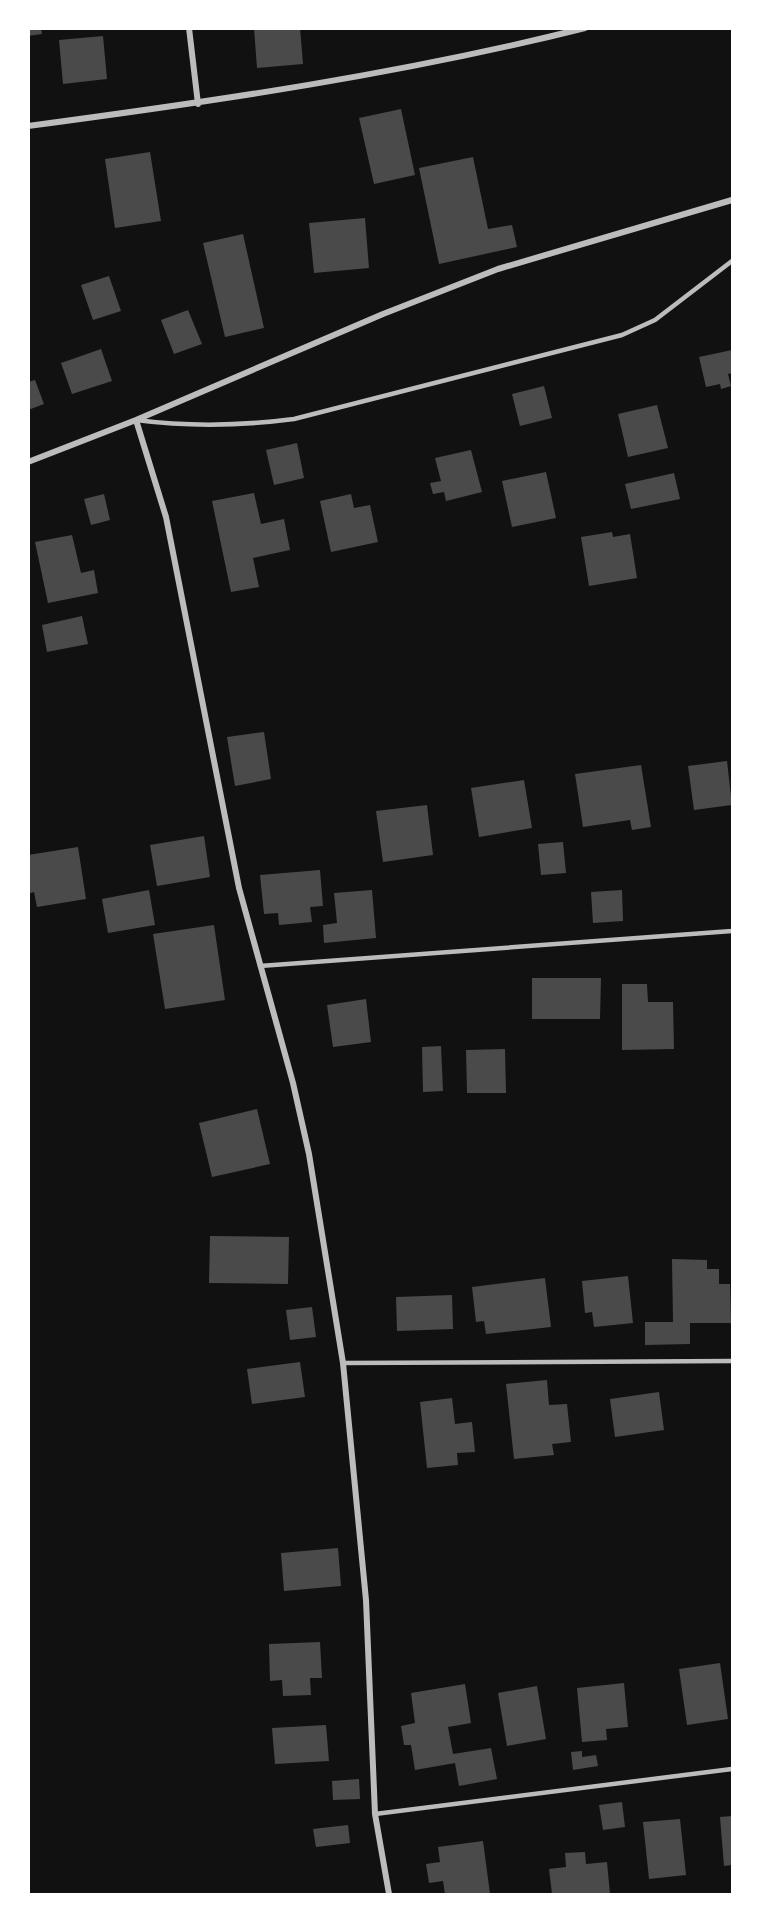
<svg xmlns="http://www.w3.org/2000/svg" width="761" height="1923" font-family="Roboto,sans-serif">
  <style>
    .building { fill: #4a4a4a }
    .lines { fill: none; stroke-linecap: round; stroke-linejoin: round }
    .service { stroke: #bcbcbc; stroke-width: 4.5 }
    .minor { stroke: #bcbcbc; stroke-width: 6 }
  </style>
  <rect width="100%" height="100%" fill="#111"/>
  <path class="building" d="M28,28h13l1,6 -14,2z
    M254,28h46l3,36 -46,4z
    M103,36l4,43 -44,5 -4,-44z
    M401,109l14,66 -41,9 -15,-66z
    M150,152l11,69 -46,7 -10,-69z
    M473,157l15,72 24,-4 5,22 -78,17 -20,-96z
    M365,218l4,50 -55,5 -5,-50z
    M243,234l21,94 -39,9 -22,-94z
    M109,276l12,35 -28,9 -12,-35z
    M188,310l14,34 -28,10 -13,-34z
    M101,349l11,32 -40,13 -11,-31z
    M732,350v23l-4,1 3,12 -10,3 -1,-5 -14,3 -7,-30z
    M35,380l9,24 -16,6v-28z
    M544,386l8,32 -32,8 -8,-32z
    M657,405l11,43 -40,9 -10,-43z
    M297,443l7,35 -30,7 -8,-35z
    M471,450l11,42 -36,9 -2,-9 -11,2 -3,-11 11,-2 -6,-23z
    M546,472l10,46 -44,9 -10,-46z
    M674,473l6,26 -49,10 -6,-25z
    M254,493l7,31 23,-5 6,31 -37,8 6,29 -28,5 -19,-91z
    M104,494l6,26 -19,5 -7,-26z
    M351,494l3,14 16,-3 8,37 -47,10 -11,-51z
    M612,532l1,5 17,-3 7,44 -48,8 -8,-49z
    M72,535l9,38 13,-3 4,23 -50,10 -13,-61z
    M82,616l6,28 -41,8 -5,-27z
    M264,732l7,47 -36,7 -8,-49z
    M727,761l5,44 -38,5 -6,-44z
    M641,765l10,62 -19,3 -2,-10 -47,7 -8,-53z
    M524,780l8,48 -53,9 -8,-49z
    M427,805l6,50 -50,7 -7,-51z
    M204,836l6,41 -53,9 -7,-41z
    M563,842l3,31 -25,2 -3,-31z
    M78,847l8,52 -49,8 -3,-15 -6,2v-39z
    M320,870l3,36 -13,1 2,15 -33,3 -1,-12 -14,1 -4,-39z
    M149,890l6,35 -47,8 -6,-34z
    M372,890l4,48 -52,5 -1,-18 14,-2 -3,-30z
    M622,890l1,31 -30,2 -2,-31z
    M214,925l11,75 -60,9 -12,-75z
    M532,978h69l-1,41h-68z
    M622,984h25l1,18h25l1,47 -52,1z
    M366,999l5,43 -38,5 -6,-42z
    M441,1046l2,45 -20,1 -1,-45z
    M505,1049l1,44h-39l-1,-43z
    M257,1109l13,55 -58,13 -13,-54z
    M210,1236l79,1 -1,47 -79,-1z
    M672,1259l35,1v9h12v15h11l1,39h-41v21l-45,1v-23h28z
    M628,1276l5,47 -39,4 -2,-15 -7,1 -3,-32z
    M545,1278l6,49 -65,7 -2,-13 -8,1 -4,-35z
    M452,1295l1,34 -56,2 -1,-34z
    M312,1307l4,30 -26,3 -4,-30z
    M300,1362l5,35 -53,7 -5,-35z
    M547,1380l2,25 18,-1 4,38 -19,2 2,11 -40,4 -8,-75z
    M659,1392l5,38 -49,7 -5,-38z
    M452,1398l3,26 17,-2 3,30 -18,1 1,12 -31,3 -7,-66z
    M338,1548l3,38 -57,5 -3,-38z
    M320,1642l2,36h-12l1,17 -28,1 -1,-16 -12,1 -1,-37z
    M720,1663l8,56 -41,6 -8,-56z
    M624,1683l4,44 -22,2 1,11 -25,2 -5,-54z
    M465,1684l6,39 -23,4 5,27 38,-6 6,31 -38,7 -4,-23 -40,7 -4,-25h-7l-3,-19 14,-3 -4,-30z
    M537,1686l9,53 -39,7 -9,-53z
    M326,1725l3,36 -54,3 -3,-36z
    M582,1751v6l14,-2 2,11 -25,4 -2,-18z
    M359,1779l1,20 -27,1 -1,-19z
    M622,1802l3,25 -22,3 -4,-25z
    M732,1816v49l-8,1 -4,-49z
    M680,1819l6,56 -37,4 -6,-57z
    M348,1825l2,18 -34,4 -3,-18z
    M483,1841l7,53h-45l-2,-13 -14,2 -3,-19 14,-2 -2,-15z
    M585,1852l1,12 21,-2 3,32h-58l-3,-25 17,-2 -1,-14z"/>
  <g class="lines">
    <path class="service" d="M136,420c54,7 104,6 158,-1l328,-84 33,-15 77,-59
      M260,966l472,-35
      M343,1363l389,-2
      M375,1814l357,-45"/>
    <path class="minor" d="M189,28l9,76
      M28,126c188,-25 374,-52 557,-98
      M136,420l30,97 73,371 54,195 16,71 34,209 23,237 9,214 14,80
      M28,462l108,-42 247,-106 115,-45 234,-69"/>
  </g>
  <rect width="761" height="1923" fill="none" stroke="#ffffff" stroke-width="60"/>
</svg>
